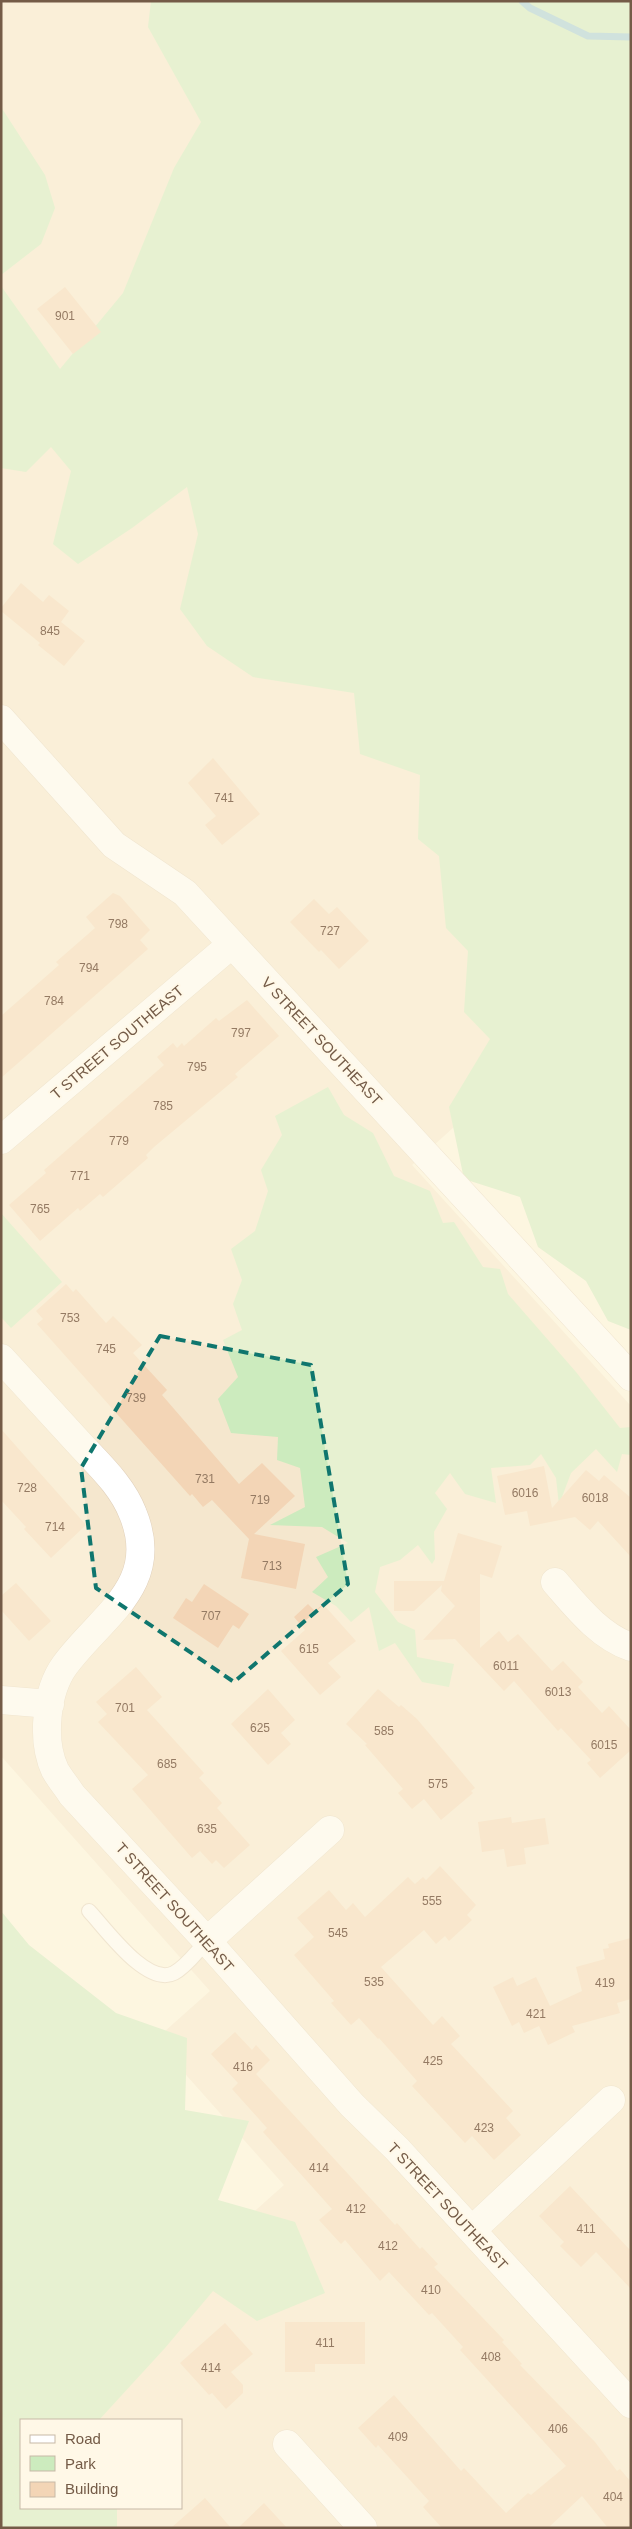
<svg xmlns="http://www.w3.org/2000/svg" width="632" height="2529" font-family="Arial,sans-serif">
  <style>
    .residential { fill: #f5e7ce }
    .green { fill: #ccebbe }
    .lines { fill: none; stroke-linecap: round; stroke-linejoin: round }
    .stream { stroke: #9ac9d9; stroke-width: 7 }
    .building { fill: #f3d5b6 }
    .lane-casing { stroke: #e1d1bc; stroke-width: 16 }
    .street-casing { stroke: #e1d1bc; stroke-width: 29 }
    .lane { stroke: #fff; stroke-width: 14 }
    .street { stroke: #fff; stroke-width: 28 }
    .marked { fill: none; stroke: #0f766e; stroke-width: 4; stroke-dasharray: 10 6; stroke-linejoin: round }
    .labels { text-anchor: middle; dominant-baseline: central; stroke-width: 4; stroke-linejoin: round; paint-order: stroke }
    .number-label { font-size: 12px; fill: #947a63 }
    .street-label { font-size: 15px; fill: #745b47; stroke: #fff8e7 }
  </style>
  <rect width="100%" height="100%" fill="#fdf5e0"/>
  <path class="residential" d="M1,1h235l366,992 -190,172 219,241v1122h-515l-18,-20h83v-88l-161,1 264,-236 -129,-145 55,-49 -209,-235z"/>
  <path class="green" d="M151,1h480v1329l-23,-9 -22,-40 -48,-34 -18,-50 -56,-18 -15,-72 41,-68 -26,-27 4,-61 -22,-23 -7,-72 -21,-17 2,-64 -60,-21 -6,-61 -101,-16 -46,-31 -27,-37 18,-75 -11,-47 -55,41 -54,36 -25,-20 18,-73 -20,-24 -25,25 -25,-4v-182l59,83 63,-76 51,-125 27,-46 -53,-95z
    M1,107l44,68 10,33 -14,36 -40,31z
    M328,1087l16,28 29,18 21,43 36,15 13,32 11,-1 29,45 17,2 8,25 68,78 44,56 11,-1v28l-9,-1 -5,18 -21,-23 -25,24 -12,32 -3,-27 -15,-24 -11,11 -39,3 5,35 -31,-9 -15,-21 -15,20 12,16 -13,23 1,27 -3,5 -14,-19 -18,15 -20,7 -5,25 23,30 17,8 2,27 37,7 -5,23 -27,-5 -27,-39 -16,8 -10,-44 -18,15 -15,-16 -24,-14 16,-15 -12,-20 32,-14 -26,-16 -52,-2 35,-18 -5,-39 -23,-8 1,-23 -47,-4 -13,-34 20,-22 -15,-37 19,-10 -9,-26 9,-24 -11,-31 24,-18 13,-40 -7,-21 21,-35 -7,-19z
    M1,1213l61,69 -51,46 -10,-11z
    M1,1911l28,34 87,68 71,25 -2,72 64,11 -31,79 77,22 30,71 -68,28 -44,-30 -48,57 -66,72h-78v88h96v20h-116z"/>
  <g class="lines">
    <path class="stream" d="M522,1l8,7 58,28 43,1"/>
  </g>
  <path class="building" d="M65,287l36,45 -28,22 -36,-45z
    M21,583l22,19 6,-7 20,16 -8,11 24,19 -21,25 -26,-21 2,-2 -39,-32v-3z
    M213,758l47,56 -38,31 -17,-20 11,-9 -28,-33z
    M113,893l7,3 30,34 -10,10 8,9 -147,129v-62l58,-51 -3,-3 39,-34 -9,-11z
    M314,899l15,15 8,-7 32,34 -30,28 -18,-19 -2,2 -29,-30z
    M247,1000l32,36 -44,38 3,3 -84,70 -8,8 2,3 -45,39 -3,-3 -20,17 -2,-3 -38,33 -31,-36 37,-32 -2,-3 120,-105 -7,-8 16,-14 4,5 5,-5 2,3 32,-28 3,3z
    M66,1284l7,8 3,-3 30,34 7,-7 29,29 -9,8 34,37 -5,5 77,89 23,-21 33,33 -41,38 51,10 -9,45 -55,-11 8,-39 -37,-39 -9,7 -11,-13 -2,2 -153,-172 6,-5 -7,-8z
    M1,1429l85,96 -35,33 -27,-29 2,-2 -25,-27z
    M544,1466l8,42 34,-38 13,11 5,-6 27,23v59l-33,-36 -8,9 -15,-13 -45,9 -3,-15 -22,4 -8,-39z
    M458,1533l44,13 -10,32 -12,-4v74l19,-17 9,11 10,-8 34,37 11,-10 20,21 -5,5 24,26 7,-7 22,24v20l-31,28 -13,-15 4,-3 -30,-32 -3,3 -44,-50 -10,10 -49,-52 -32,1 32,-34 -14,-15 1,-6 -28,26h-20v-30h50z
    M16,1583l35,38 -22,20 -28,-31v-14z
    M204,1584l45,30 -10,15 -6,-4 -15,23 -45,-30 13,-20 6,4z
    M308,1604l7,7 8,-7 33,37 -28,22 13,14 -21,18 -39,-44 24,-21 -11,-13z
    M136,1667l26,30 -15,13 57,63 -5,5 23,25 -5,5 33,37 -26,23 -8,-8 -4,4 -12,-13 -8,7 -60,-69 16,-14 -50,-53 9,-8 -11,-12z
    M268,1689l27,31 -14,13 10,11 -23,21 -37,-41z
    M378,1689l21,18 2,-2 16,14 58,69 -4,3 2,2 -32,27 -17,-21 -12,10 -14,-16 5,-4 -38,-44 2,-1 -21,-20z
    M511,1817l1,6 33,-5 4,26 -25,4 2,16 -19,3 -3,-18 -22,3 -4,-30z
    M440,1866l36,39 -9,10 5,5 -23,21 -4,-5 -9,8 -12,-14 -43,37 52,58 9,-9 18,20 -9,8 62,67 -7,7 15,17 -27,25 -22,-24 -7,7 -53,-57 5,-5 -38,-43 -1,1 -19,-21 -8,7 -20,-22 3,-2 -40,-46 20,-18 -17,-19 32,-28 17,20 7,-7 12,14 43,-40 7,7 8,-7 3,3z
    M631,1938v61l-14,4 3,10 -48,13 3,6 -27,13 -9,-19 -15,7 -5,-11 -7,4 -19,-39 20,-10 4,9 19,-9 14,29 32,-15 -6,-24 29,-8 -2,-10 6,-1 -1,-4z
    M235,2032l17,18 4,-5 14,15 -14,14 139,151 2,-2 23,26 2,-2 16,17 -4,3 70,73 -2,2 20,22 -2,1 75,77 22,29 3,-2 11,13v46h-23l-26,-32 -34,32h-106l-19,-21 6,-6 -51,-56 -2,3 -18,-20 36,-33 67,76 3,-3 42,45 22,-20 3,2 35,-29 -106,-116 3,-3 -31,-34 -3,2 -40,-43 -9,9 -35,-41 -4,4 -22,-24 13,-11 -69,-77 4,-4 -35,-39 6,-6 -27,-29z
    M570,2186l61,65v38l-35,-37 -15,15 -21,-21 4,-4 -25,-26z
    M285,2322h80v42h-50v8h-30z
    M225,2323l28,31 -22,18 12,13v8l-17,16 -14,-16 -3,2 -29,-32z
    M205,2498l26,30h-60z
    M264,2503l23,25h-49z"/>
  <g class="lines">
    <g class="lane-casing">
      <path id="lane" d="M89,1911c17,18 58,76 85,62 13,-7 23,-22 33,-32"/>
    </g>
    <g class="street-casing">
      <path id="street" d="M1,719l113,126 71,48 446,484
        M1,1140l231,-196
        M1,1358c26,28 51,56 77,84 20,22 44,43 55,72 29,71 -32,102 -68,151 -19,26 -24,75 -10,105 5,9 12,17 17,25l135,146 145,164 45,44 234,255
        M555,1582c21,24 44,54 76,65
        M1,1700l49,4
        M207,1941l123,-111
        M472,2230l139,-130
        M287,2444l76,84"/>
    </g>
    <use href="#lane" class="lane"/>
    <use href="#street" class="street"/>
  </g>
  <path d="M0 0H632V2529H0ZM160,1336l151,29 37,219 -114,98 -138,-94 -15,-120z" fill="#fdf5e0" fill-opacity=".55" fill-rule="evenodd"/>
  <path class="marked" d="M160,1336l151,29 37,219 -114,98 -138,-94 -15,-120z"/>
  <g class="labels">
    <g class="number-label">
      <text x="65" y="316">901</text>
      <text x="50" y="631">845</text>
      <text x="224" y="798">741</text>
      <text x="118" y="924">798</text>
      <text x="330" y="931">727</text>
      <text x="89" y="968">794</text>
      <text x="54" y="1001">784</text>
      <text x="241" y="1033">797</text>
      <text x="197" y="1067">795</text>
      <text x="163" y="1106">785</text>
      <text x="119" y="1141">779</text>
      <text x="80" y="1176">771</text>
      <text x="40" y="1209">765</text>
      <text x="70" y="1318">753</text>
      <text x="106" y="1349">745</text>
      <text x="136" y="1398">739</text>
      <text x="205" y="1479">731</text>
      <text x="27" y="1488">728</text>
      <text x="525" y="1493">6016</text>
      <text x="595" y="1498">6018</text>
      <text x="260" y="1500">719</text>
      <text x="55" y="1527">714</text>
      <text x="272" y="1566">713</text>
      <text x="211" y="1616">707</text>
      <text x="309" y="1649">615</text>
      <text x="506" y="1666">6011</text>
      <text x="558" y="1692">6013</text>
      <text x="125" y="1708">701</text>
      <text x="260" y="1728">625</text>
      <text x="384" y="1731">585</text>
      <text x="604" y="1745">6015</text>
      <text x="167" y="1764">685</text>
      <text x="438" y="1784">575</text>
      <text x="207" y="1829">635</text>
      <text x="432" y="1901">555</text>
      <text x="338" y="1933">545</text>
      <text x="374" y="1982">535</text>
      <text x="605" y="1983">419</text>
      <text x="536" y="2014">421</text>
      <text x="433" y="2061">425</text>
      <text x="243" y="2067">416</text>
      <text x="484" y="2128">423</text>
      <text x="319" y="2168">414</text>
      <text x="356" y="2209">412</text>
      <text x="586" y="2229">411</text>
      <text x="388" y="2246">412</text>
      <text x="431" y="2290">410</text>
      <text x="325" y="2343">411</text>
      <text x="491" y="2357">408</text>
      <text x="211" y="2368">414</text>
      <text x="558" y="2429">406</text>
      <text x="398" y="2437">409</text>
      <text x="613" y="2497">404</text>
    </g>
    <g class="street-label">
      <text transform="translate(322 1041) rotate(47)">V STREET SOUTHEAST</text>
      <text transform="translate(117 1042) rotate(-40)">T STREET SOUTHEAST</text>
      <text transform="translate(175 1907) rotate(48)">T STREET SOUTHEAST</text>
      <text transform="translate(448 2206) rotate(47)">T STREET SOUTHEAST</text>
    </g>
  </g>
  <rect width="632" height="2529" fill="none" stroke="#745b47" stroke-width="5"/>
  <rect x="20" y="2419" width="162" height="90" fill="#fff8e7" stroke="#c7b9a7"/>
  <rect x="30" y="2435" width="25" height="8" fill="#ffffff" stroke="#c7b9a7"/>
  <text x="65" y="2444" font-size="15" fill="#745b47">Road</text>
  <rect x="30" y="2456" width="25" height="15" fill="#ccebbe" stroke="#c7b9a7"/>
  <text x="65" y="2469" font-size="15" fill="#745b47">Park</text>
  <rect x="30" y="2482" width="25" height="15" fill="#f3d5b6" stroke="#c7b9a7"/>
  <text x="65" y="2494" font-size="15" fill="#745b47">Building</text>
</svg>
